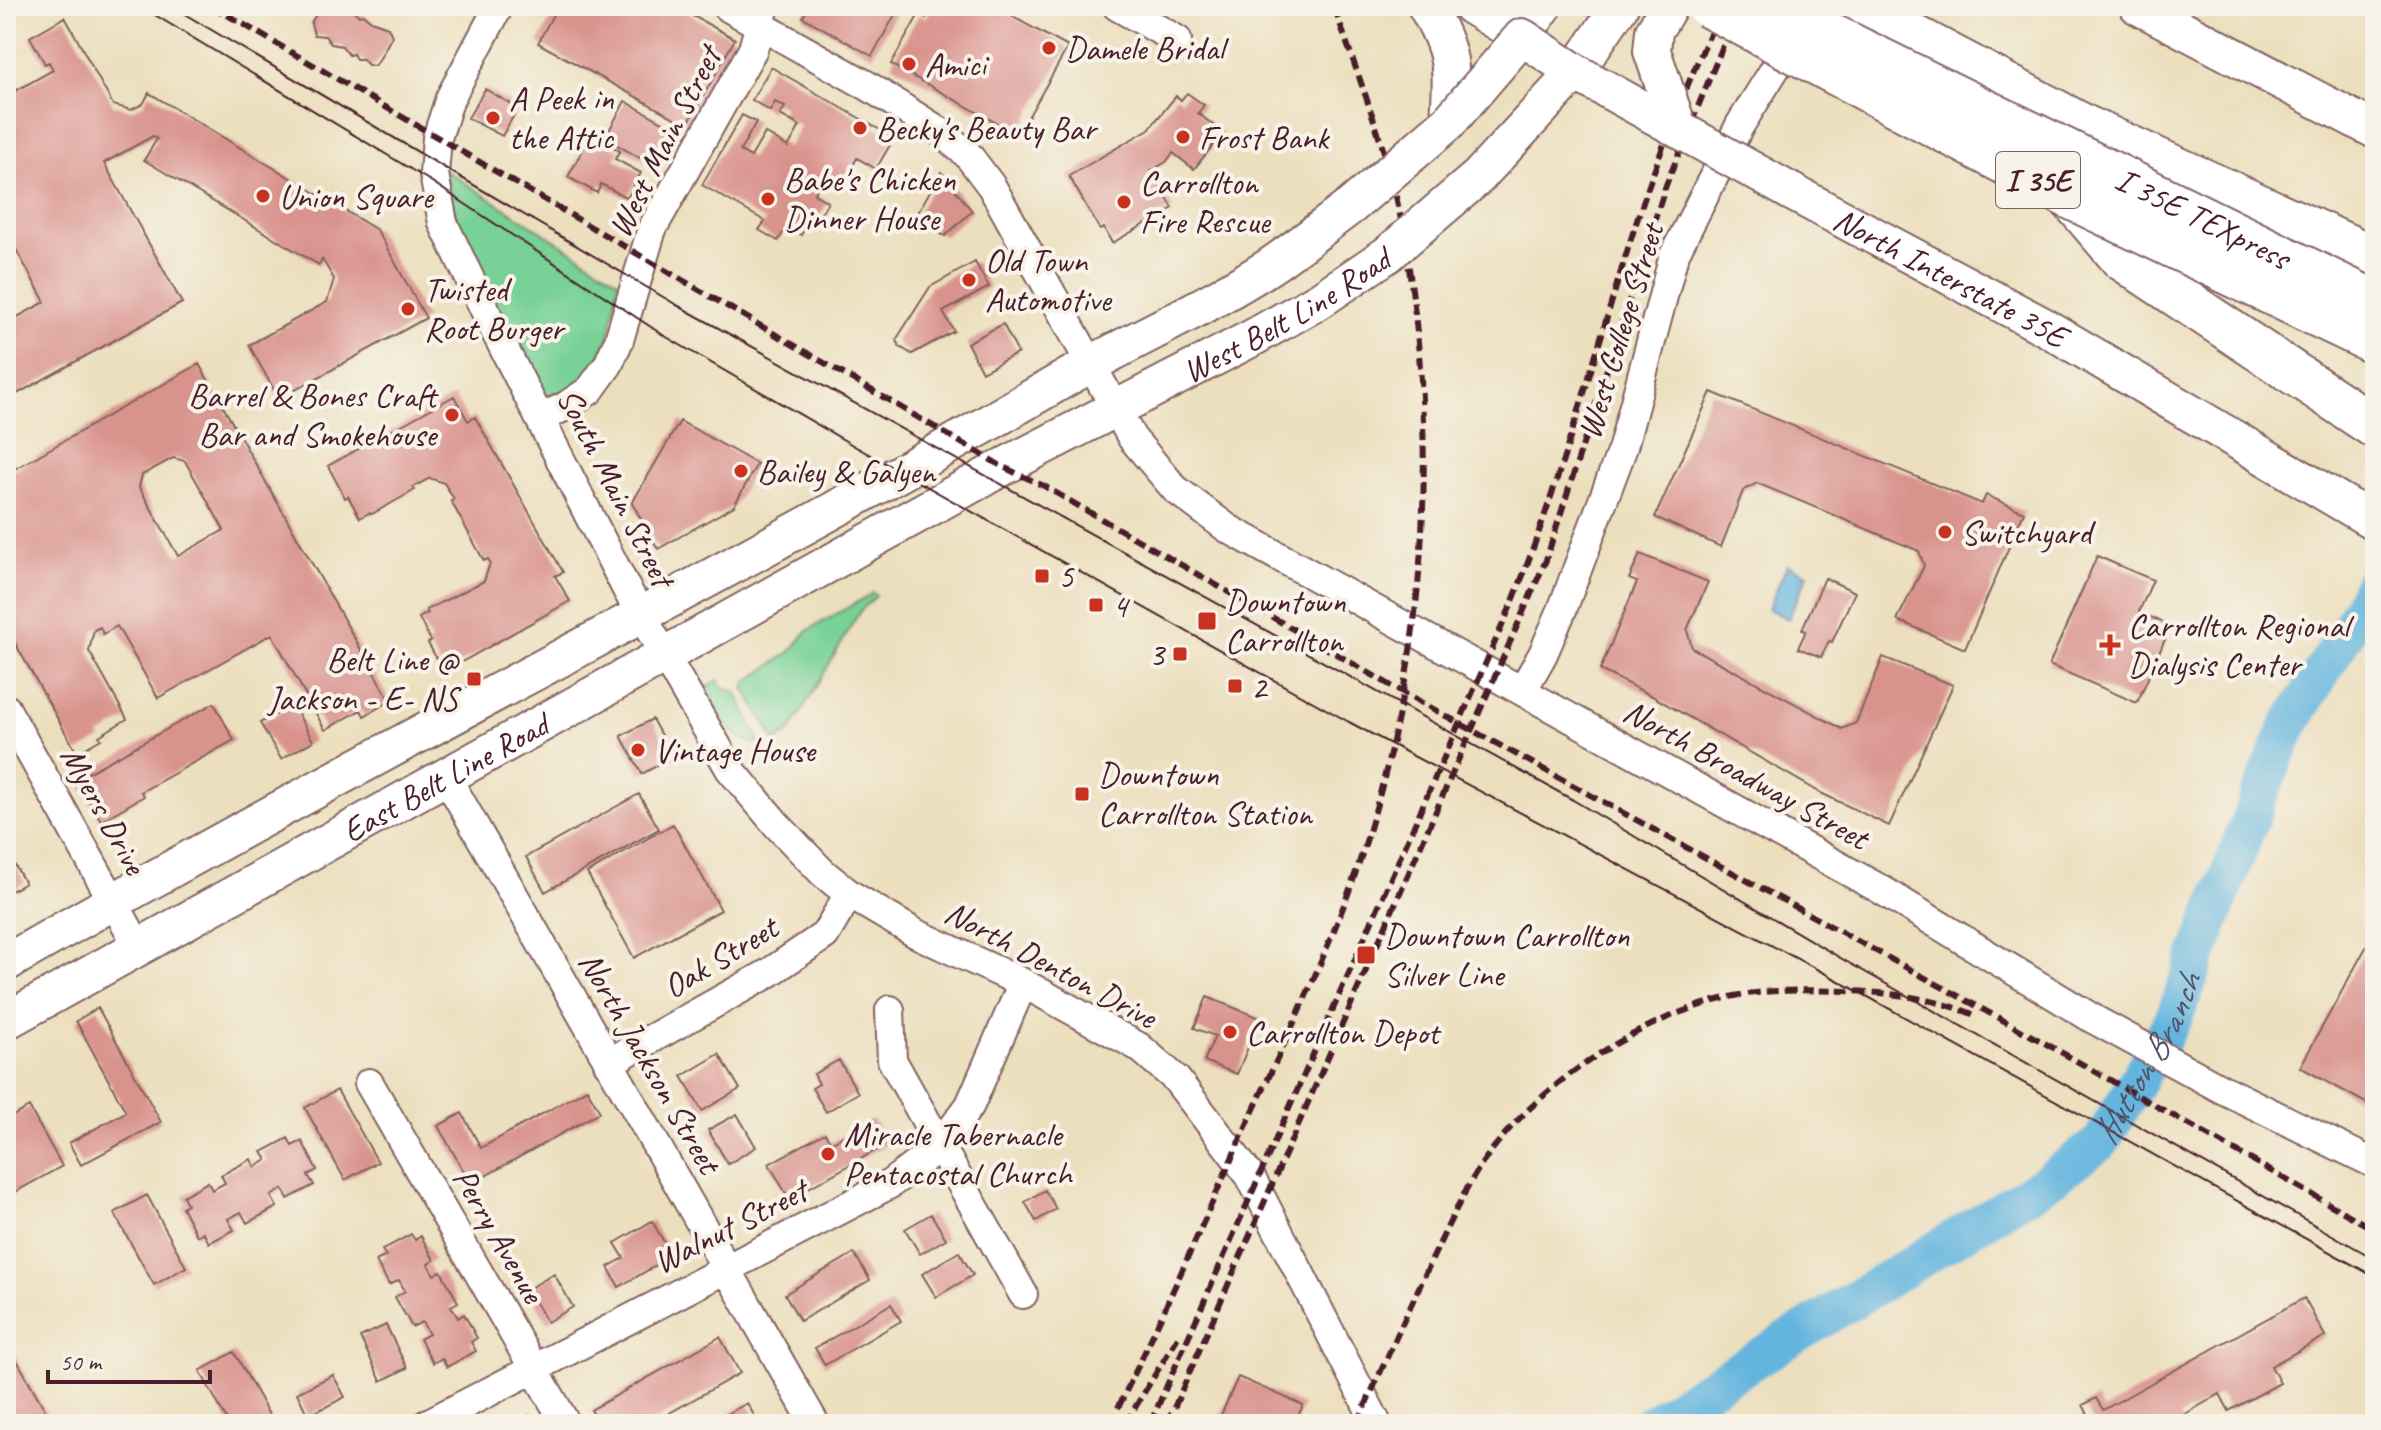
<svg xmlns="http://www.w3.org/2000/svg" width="2381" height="1430" font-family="Caveat,sans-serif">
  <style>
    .green { fill: #78d196; stroke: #617860; stroke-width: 2 }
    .water { fill: #63b5de; stroke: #566a84; stroke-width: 2 }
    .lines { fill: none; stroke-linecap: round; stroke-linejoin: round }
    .river { stroke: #63b5de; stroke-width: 38 }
    .building { fill: #d9938d; fill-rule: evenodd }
    .minor-casing { stroke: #83625e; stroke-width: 32 }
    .major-casing { stroke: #83625e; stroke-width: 40 }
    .highway-casing { stroke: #83625e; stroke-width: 46 }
    .minor { stroke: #fff; stroke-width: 28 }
    .major { stroke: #fff; stroke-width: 36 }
    .highway { stroke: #fff; stroke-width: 42 }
    .tram { stroke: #4a1f2b; stroke-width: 2 }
    .rail { stroke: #4a1f2b; stroke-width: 6; stroke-dasharray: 12 6; stroke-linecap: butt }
    .major-bridge-casing { stroke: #83625e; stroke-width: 40; stroke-linecap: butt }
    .highway-bridge-casing { stroke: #83625e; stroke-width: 46; stroke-linecap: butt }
    .major-bridge { stroke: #fff; stroke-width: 36 }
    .highway-bridge { stroke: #fff; stroke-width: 42 }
    .poi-dot { fill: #c8321e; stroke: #f7f3e8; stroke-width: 3 }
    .labels { text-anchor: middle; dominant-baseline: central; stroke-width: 8; stroke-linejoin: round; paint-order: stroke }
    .shield { fill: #f7f3e8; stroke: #7e5f64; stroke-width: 2 }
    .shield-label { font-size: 32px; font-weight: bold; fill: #4a1f2b }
    .poi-label { font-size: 34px; fill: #4a1f2b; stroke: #f7f3e8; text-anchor: start }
    .street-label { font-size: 34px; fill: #4a1f2b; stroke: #f7f3e8 }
    .water-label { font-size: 36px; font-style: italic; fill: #53546a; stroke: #f7f3e8 }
  </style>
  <rect width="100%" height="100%" fill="#f7f3e8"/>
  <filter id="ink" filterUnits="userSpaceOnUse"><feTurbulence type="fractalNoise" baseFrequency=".0125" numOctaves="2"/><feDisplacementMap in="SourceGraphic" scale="16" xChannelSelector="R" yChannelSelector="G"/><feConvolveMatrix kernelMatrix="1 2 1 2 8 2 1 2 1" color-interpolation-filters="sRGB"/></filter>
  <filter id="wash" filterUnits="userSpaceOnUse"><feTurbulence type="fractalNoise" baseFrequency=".006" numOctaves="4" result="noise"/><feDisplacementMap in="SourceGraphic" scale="32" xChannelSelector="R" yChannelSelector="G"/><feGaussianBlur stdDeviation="1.8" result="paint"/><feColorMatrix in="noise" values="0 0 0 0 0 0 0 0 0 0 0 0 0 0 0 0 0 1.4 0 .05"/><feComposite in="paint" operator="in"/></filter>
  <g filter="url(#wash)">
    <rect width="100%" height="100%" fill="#ecdfbe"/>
    <path class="green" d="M445,170l174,111 -10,56 -17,35 -32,28 -22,-6 -79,-160z
      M873,593l3,3 -16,15 -69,119 -15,12 -32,-54 4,-7 41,-28 18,-22z
      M718,680l5,8 13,4 25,52c-35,-5 -40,-28 -56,-56z"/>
    <path class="water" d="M1787,565l21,9 -20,45 -20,-10z"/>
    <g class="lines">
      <path class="river" id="s1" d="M1650,1424l395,-241 56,-41 72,-122 85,-221 30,-71 72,-119 15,-29"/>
    </g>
    <g id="blocks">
      <path class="building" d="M321,6l28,1 9,8 5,-1 8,7 17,6 4,9 -14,26 -5,4 -5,-1 -5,-6h-7l-3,-5 -4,1 -7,-9 -11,-2 -6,-8 -11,-1 -3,-12z
        M550,6h125l60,33 -48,86 -149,-82 18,-34z
        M809,6h91l-28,50 -69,-39z
        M933,6h60l75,41 -50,88 -127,-71 28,-50 7,4z
        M65,17l48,88 18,5 12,-6 6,-11 228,137 49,88 -147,81 -30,-54 78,-43 7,-23 -12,-20 -3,6 -175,-105 13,-21 -4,-3 -49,27 78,140 -176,97v-77l39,-21 -39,-71v-135l47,-26 -4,-8 -4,2 -15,-27z
        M771,67l123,71 -18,31 -19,-11 -14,26 -17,-10 -12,20 14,8 -14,23 -5,-3 -8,13 -14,-8 -9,14 -19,-11 6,-9 -63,-36 40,-70 14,7 -16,29 11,6 14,-24 23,14 12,-21 -20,-11 5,-8 -10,-5 -5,9 -18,-11z
        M485,89l33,19 -16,28 -34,-18z
        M1187,93l17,12 -6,8 25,20 -29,36 -21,-16 -7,9 -15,9 22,37 -61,35 -8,-15 -4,2 -31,-54 80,-47 27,-33 5,4z
        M625,101l52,29 -21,37 -51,-29z
        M591,134l29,17 -5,8 26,14 -14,25 -26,-14 -4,9 -29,-16z
        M941,172l31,39 -27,25 -16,-9 3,-4 -15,-9z
        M6,240l9,16 -9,4z
        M975,262l14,25 -46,25 11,19 -42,23 -12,-7 -4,-7 34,-53z
        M1003,324l15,29 -36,19 -15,-29z
        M199,364l191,337 -26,15 -3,-6 -36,20 -53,-96 -114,64 -41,-72 -14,8 -3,-7 -6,3 -5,21 38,68 -28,17 2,3 -24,14 -71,-126v-153zM173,458l12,3 39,69 -46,26 -39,-69 3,-12z
        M1711,392l271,112 4,-9 38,17 -59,137 -68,-29 27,-54 -5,-15 -162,-68 -14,8 -22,56 -66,-30z
        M454,396l14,25 7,-4 88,155 -8,4 15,25 -126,71 -16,-29 3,-2 -12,-23 9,-5 -2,-3 58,-29 6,-18 -2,-4 -4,2 -33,-60 3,-2 -10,-16 -14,-5 -17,9 2,3 -43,24 -3,-1 -9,5 -12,-22 -3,2 -17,-32z
        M680,421l77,43 -23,42 -76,43 -26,-46z
        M1640,554l68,28 -21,48 5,18 150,81 14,-6 27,-66 70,28 -64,141 -68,-33 -169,-97 -52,-26 37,-88 -8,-3z
        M2097,556l56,24 -14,32 32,14 -34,77 -88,-38z
        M1825,578l30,14 -23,50 -3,-1 -8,16 -23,-9 8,-17 -4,-2z
        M214,703l20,37 -93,52 3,4 -43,25 -24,-42z
        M293,705l20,36 -32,18 -21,-36z
        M652,719l21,38 -31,17 -21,-38z
        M639,794l20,35 -114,63 -19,-35z
        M673,824l48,86 -87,48 -47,-85z
        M10,857l15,26 -19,11v-35z
        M2375,931v177l-75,-41z
        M1207,997l53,21 -23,56 -33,-13 11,-25 -21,-8z
        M98,1008l63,114 -80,43 -12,-22 57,-31 -50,-91z
        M719,1054l21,35 -38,22 -20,-35z
        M839,1060l19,33 -32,19 -14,-24 7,-4 -5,-10z
        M587,1089l13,23 -129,72 -33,-58 24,-13 19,35z
        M337,1090l41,72 -33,18 -40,-72z
        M29,1107l33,59 -56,31v-77z
        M737,1114l19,33 -28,17 -20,-34z
        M873,1119l14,25 -98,55 -20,-35 56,-31 6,10z
        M288,1138l4,8 10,-5 15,29 -9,5 6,10 -26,14 -5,-10 -12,7 6,11 -30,16 -6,-11 -13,7 6,11 -25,13 -6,-11 -6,4 -15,-29 5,-3 -4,-8 25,-14 4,8 13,-7 -4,-8 30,-16 4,8 12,-7 -5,-8z
        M1045,1190l11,19 -20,12 -11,-19z
        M147,1195l39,72 -32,18 -40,-72z
        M931,1214l15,25 -26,15 -15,-25z
        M652,1221l20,35 -53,31 -11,-20 16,-9 -9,-15z
        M411,1234l4,6 6,-4 13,24 -6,4 6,11 7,-4 17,31 -7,4 7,12 6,-4 13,24 -6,4 5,9 -29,16 -5,-9 -9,5 -13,-24 9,-5 -7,-12 -10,5 -17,-30 10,-6 -6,-11 -10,5 -13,-24 10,-5 -4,-6z
        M959,1252l14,23 -37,22 -14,-23z
        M854,1253l16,27 -70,41 -15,-27z
        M554,1274l19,33 -26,15 -19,-33z
        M2304,1298l21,38 -54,30 9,17 -51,28 -9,-17 -40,23 4,7h-91l-10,-19 13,-7 7,12z
        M891,1304l10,17 -76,44 -10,-17z
        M386,1325l21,43 -26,13 -21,-44z
        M720,1337l20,36 -90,51h-51l-8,-14z
        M6,1341l47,83h-47z
        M234,1352l40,72h-45l-29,-53z
        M333,1375l12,22 -37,19 -11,-23z
        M1238,1377l65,28 -8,19h-78z
        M747,1403l12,21h-49z
        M529,1415l5,9h-20z"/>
    </g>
  </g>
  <g filter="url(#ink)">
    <use href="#blocks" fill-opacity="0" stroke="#83625e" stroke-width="2"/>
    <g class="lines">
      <g class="minor-casing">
        <path id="minor" d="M499,6l-49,92 -13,40 -3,36 9,49 49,102 135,265 103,179 47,56 46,48 26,21 66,39 108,50 116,64 37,32 74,97 127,248
          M726,6l142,80 74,47 26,22 24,32 140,251 43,51 52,39 653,361 215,131 127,69 153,75
          M1117,6l60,34
          M541,418l25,-12 24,-16 18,-25 11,-25 33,-111 101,-180 12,-43
          M1522,691l21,-37 19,-44 61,-163 51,-192 66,-130 56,-90
          M6,709l132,237
          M447,778l368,646
          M890,1010l2,50 131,234
          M608,1063l161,-90 56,-38 24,-41
          M369,1083l197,341
          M427,1424l463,-240 49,-37 31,-42 53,-122"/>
      </g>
      <g class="major-casing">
        <g id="major">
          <path d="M1426,6c28,47 26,62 23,116"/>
          <path d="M1471,6l51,31 22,-31"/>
          <path d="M2138,6l237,124"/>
          <path d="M1575,72l45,-66"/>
          <path id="s2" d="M1790,191l255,136 330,195"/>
          <path d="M6,963c322,-187 656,-353 979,-538 36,-21 72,-42 108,-62 59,-32 120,-60 177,-97 28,-19 54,-40 81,-60"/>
          <path id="s3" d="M6,1021l997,-554 251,-130 66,-37 68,-46"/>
        </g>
      </g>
      <g class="highway-casing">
        <path id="highway" d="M1857,6l231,122 287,130
          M2069,197l53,62 253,168"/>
      </g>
      <use href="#minor" class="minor"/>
      <use href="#major" class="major"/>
      <use href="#highway" class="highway"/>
      <path class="tram" d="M140,6l292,176 231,153 193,112 493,275 492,260 534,295
        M171,6l504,298 898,496 276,163 526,296"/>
      <path class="rail" d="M212,6l791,461 41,19 360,207 655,358 316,179
        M1110,1424c48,-96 90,-195 134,-293 40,-88 84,-176 115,-268 70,-211 82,-424 42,-643 -14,-73 -43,-143 -67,-214
        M1125,1424l53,-87
        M1150,1424l363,-823c45,-113 77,-230 113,-346 26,-85 59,-169 97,-249
        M1167,1424l379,-864 120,-375 56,-137 21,-42
        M1357,1424c24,-53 48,-107 73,-160 16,-34 32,-70 53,-102 54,-77 155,-144 247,-165 38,-8 76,-7 115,-6 42,1 90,7 130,24"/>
      <g class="major-bridge-casing">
        <path id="major-bridge" d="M1669,6l-15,25 -2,20 27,79
          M1351,206l98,-84 73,-85 53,35 215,119
          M1388,254l90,-77 97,-105"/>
      </g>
      <g class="highway-bridge-casing">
        <g id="highway-bridge">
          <path d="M1708,6l361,191 306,146"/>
          <path id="s4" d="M1772,6l603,296"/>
        </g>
      </g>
      <use href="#major-bridge" class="major-bridge"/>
      <use href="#highway-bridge" class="highway-bridge"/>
    </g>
  </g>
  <g class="poi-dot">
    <circle cx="1049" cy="48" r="8"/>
    <circle cx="909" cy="64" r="8"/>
    <circle cx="493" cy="118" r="8"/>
    <circle cx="860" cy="128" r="8"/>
    <circle cx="1183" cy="137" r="8"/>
    <circle cx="263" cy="196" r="8"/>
    <circle cx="768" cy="199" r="8"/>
    <circle cx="1124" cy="202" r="8"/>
    <circle cx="969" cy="280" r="8"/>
    <circle cx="408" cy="309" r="8"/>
    <circle cx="452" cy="415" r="8"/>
    <circle cx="741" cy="471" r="8"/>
    <circle cx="1945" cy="532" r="8"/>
    <rect x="1034" y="568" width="16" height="16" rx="4"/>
    <rect x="1088" y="597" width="16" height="16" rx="4"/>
    <rect x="1197" y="611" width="20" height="20" rx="4"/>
    <path d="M2106 633h8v8h8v8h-8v8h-8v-8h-8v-8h8z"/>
    <rect x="1172" y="646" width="16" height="16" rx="4"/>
    <rect x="466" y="671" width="16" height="16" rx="4"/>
    <rect x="1227" y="678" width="16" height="16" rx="4"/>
    <circle cx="638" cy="750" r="8"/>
    <rect x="1074" y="786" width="16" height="16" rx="4"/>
    <rect x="1356" y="945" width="20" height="20" rx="4"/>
    <circle cx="1230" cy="1032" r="8"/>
    <circle cx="828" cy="1154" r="8"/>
  </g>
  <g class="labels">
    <rect class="shield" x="1996" y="152" width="84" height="56" rx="6"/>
    <g class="shield-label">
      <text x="2038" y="180">I 35E</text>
    </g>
    <g class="poi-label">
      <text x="1065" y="48">Damele Bridal</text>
      <text x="925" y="64">Amici</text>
      <text x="509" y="98">A Peek in<tspan x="509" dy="39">the Attic</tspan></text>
      <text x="876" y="128">Becky's Beauty Bar</text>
      <text x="1199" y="137">Frost Bank</text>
      <text x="784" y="179">Babe's Chicken<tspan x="784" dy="39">Dinner House</tspan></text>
      <text x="1140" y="182">Carrollton<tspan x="1140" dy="39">Fire Rescue</tspan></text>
      <text x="279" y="196">Union Square</text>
      <text x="985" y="260">Old Town<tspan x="985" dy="39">Automotive</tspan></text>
      <text x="424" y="289">Twisted<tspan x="424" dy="39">Root Burger</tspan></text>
      <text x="436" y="395" text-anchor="end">Barrel &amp; Bones Craft<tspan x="436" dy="39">Bar and Smokehouse</tspan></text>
      <text x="757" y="471">Bailey &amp; Galyen</text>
      <text x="1961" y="532">Switchyard</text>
      <text x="1058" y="576">5</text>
      <text x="1225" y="601">Downtown<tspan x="1225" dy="39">Carrollton</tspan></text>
      <text x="1112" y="605">4</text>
      <text x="2128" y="625">Carrollton Regional<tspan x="2128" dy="39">Dialysis Center</tspan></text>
      <text x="1164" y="654" text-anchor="end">3</text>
      <text x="458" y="659" text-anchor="end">Belt Line @<tspan x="458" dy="39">Jackson - E- NS</tspan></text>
      <text x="1251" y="686">2</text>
      <text x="654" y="750">Vintage House</text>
      <text x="1098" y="774">Downtown<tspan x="1098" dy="39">Carrollton Station</tspan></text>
      <text x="1384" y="935">Downtown Carrollton<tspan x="1384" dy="39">Silver Line</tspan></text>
      <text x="1246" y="1032">Carrollton Depot</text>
      <text x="844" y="1134">Miracle Tabernacle<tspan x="844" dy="39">Pentacostal Church</tspan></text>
    </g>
    <g class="street-label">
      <text transform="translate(664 142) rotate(-63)">West Main Street</text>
      <text stroke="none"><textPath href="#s4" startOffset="480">I 35E TEXpress</textPath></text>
      <text stroke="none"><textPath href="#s2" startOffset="182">North Interstate 35E</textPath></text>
      <text stroke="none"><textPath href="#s3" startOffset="1462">West Belt Line Road</textPath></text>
      <text transform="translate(1620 331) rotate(-73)">West College Street</text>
      <text transform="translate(616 487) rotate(63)">South Main Street</text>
      <text transform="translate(1746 774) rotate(29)">North Broadway Street</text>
      <text stroke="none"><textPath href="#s3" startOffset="502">East Belt Line Road</textPath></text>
      <text transform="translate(104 810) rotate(61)">Myers Drive</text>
      <text transform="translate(720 957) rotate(-31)">Oak Street</text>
      <text transform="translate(1051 964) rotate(28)">North Denton Drive</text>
      <text transform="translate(650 1062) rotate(60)">North Jackson Street</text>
      <text transform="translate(730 1226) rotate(-27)">Walnut Street</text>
      <text transform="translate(499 1235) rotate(60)">Perry Avenue</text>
    </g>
    <g class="water-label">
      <text stroke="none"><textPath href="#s1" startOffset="628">Hutton Branch</textPath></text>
    </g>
  </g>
  <rect width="2381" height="1430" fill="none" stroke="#f7f3e8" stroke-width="32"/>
  <path d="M48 1370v12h162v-12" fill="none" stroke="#4a1f2b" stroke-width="4"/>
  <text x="60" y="1370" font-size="24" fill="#4a1f2b" stroke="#f7f3e8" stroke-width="6" paint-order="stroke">50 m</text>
</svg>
